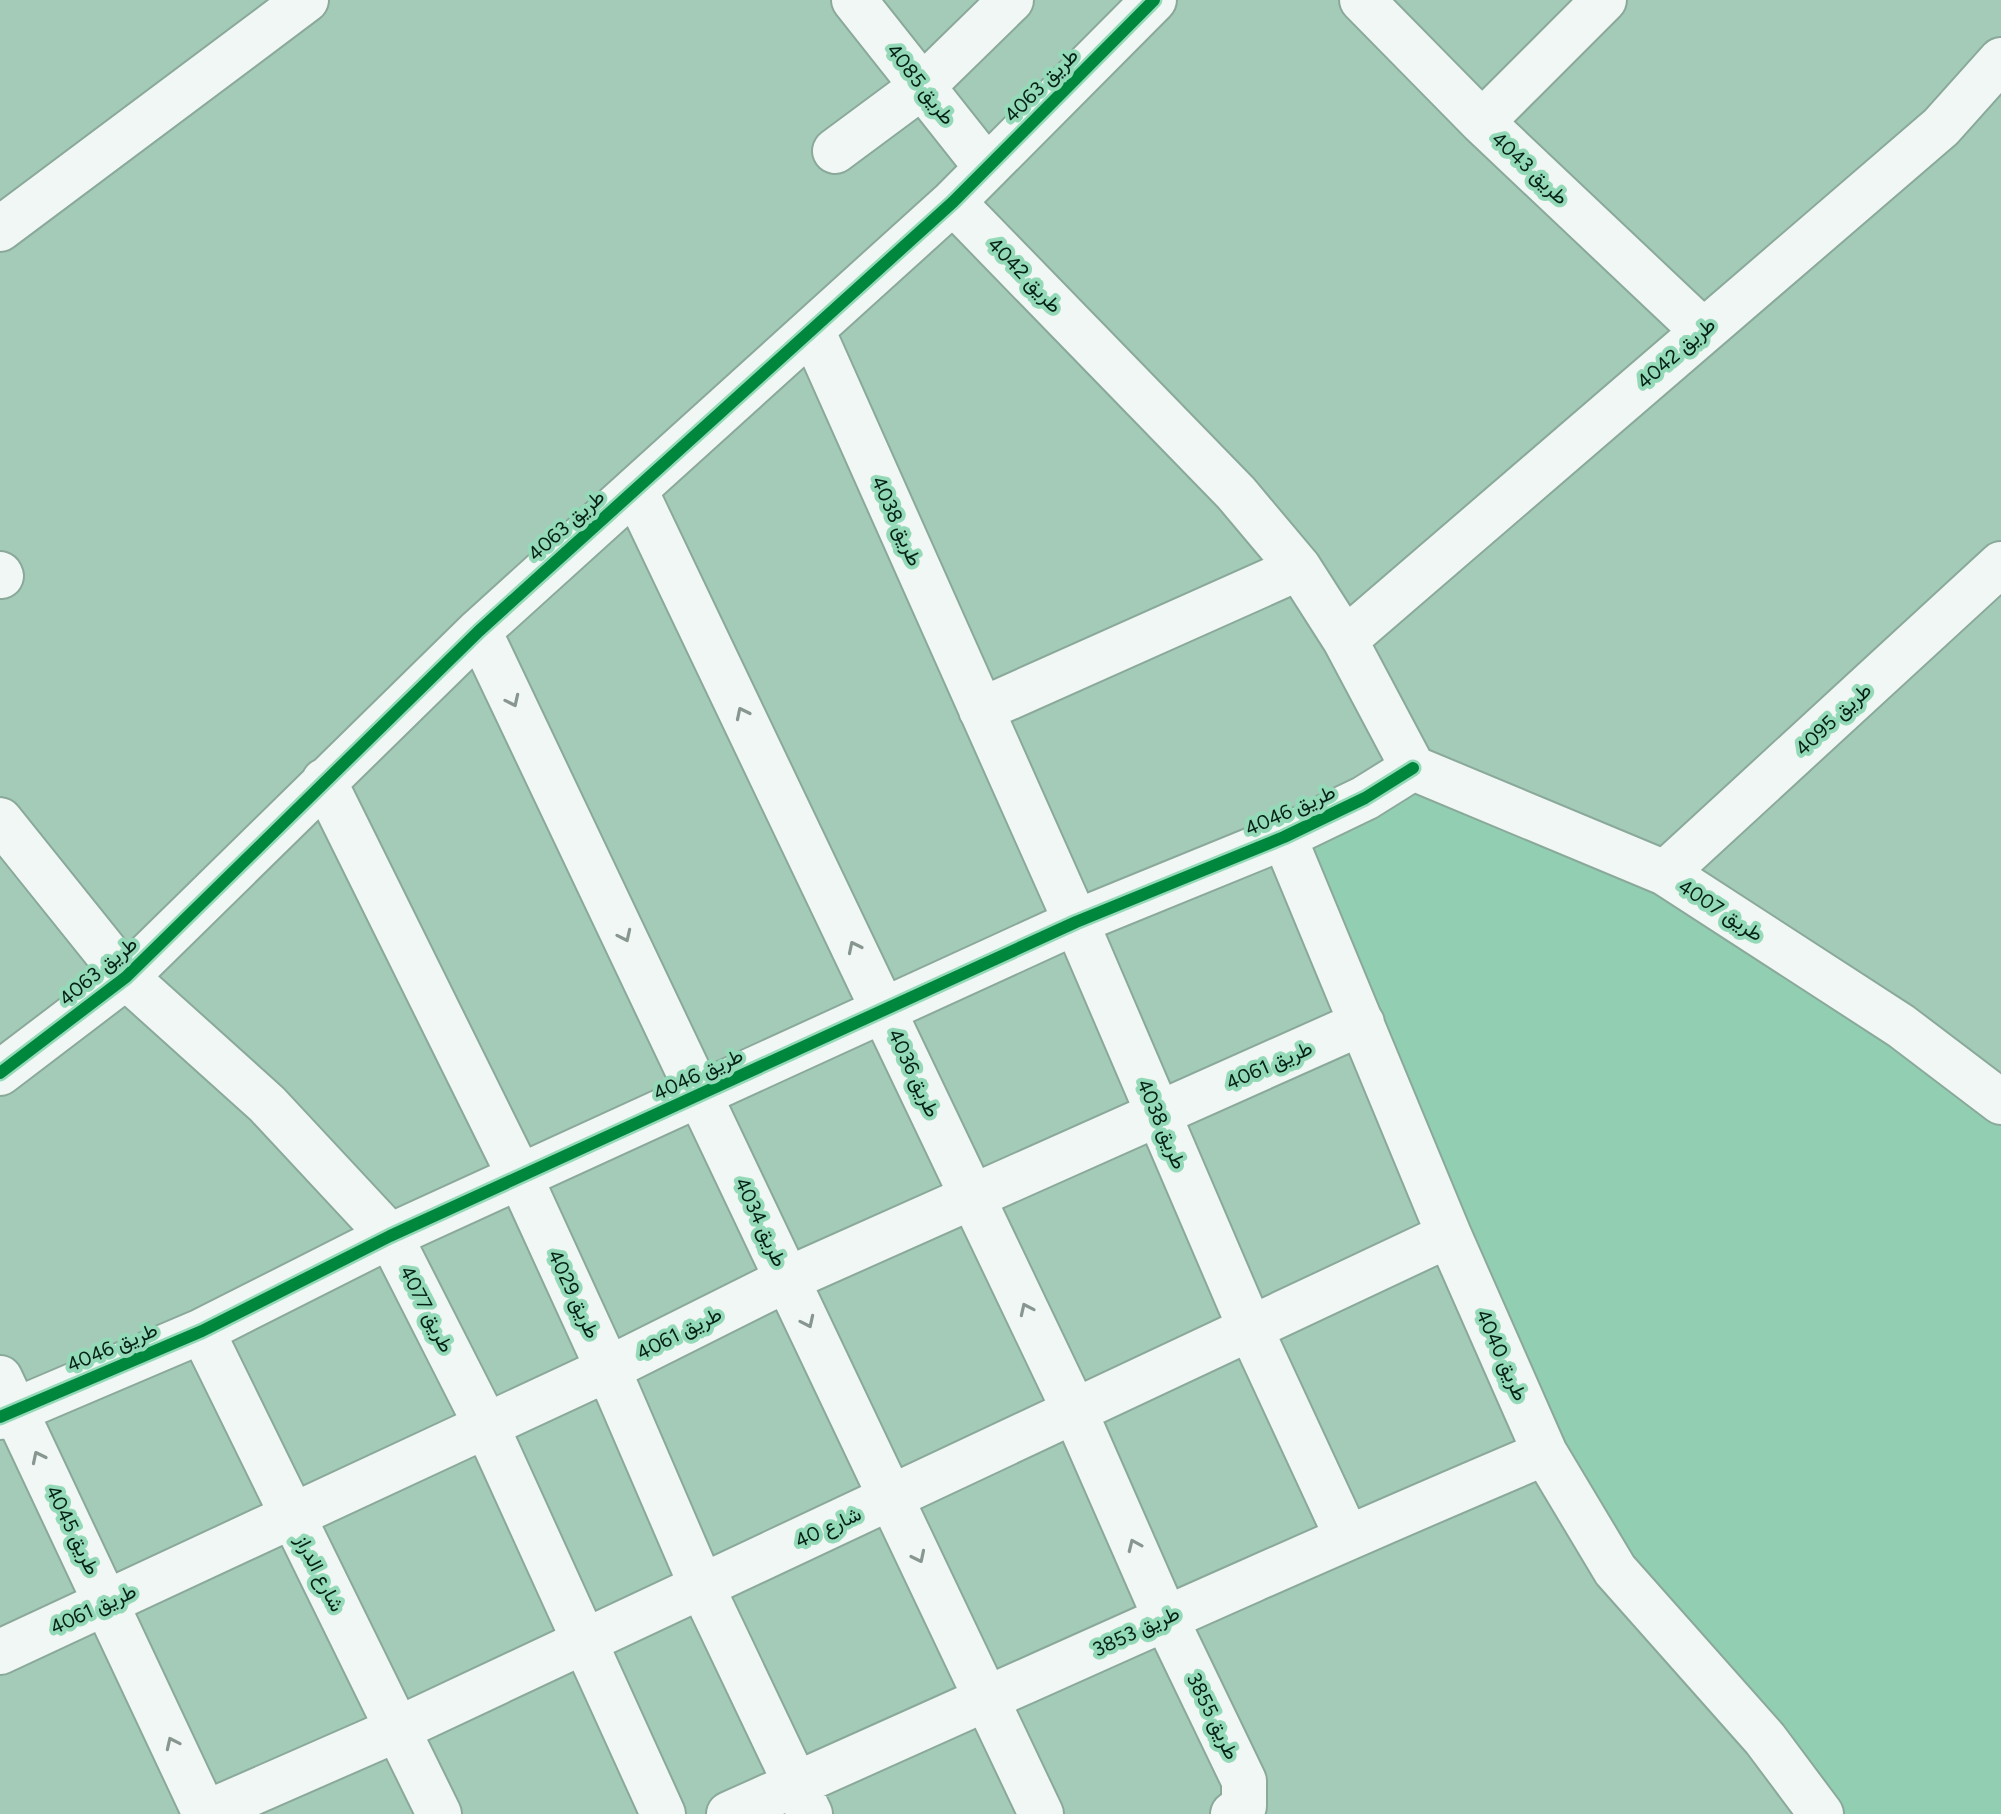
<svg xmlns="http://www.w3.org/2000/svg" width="2001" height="1814" font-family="Figtree,Vazirmatn,sans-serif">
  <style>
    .built { fill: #92ceb1 }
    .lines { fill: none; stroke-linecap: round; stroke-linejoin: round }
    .minor-casing { stroke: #8aa99b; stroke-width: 48 }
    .minor { stroke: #f1f7f4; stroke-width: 44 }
    .cycleway-casing { stroke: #95dab8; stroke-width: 17 }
    .cycleway { stroke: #00873e; stroke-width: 12 }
    .oneway { stroke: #879790 }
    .labels { text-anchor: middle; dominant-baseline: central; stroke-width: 8; stroke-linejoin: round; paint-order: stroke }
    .street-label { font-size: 20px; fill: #052216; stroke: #95dab8 }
  </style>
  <rect width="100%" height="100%" fill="#a4cbb8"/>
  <path class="built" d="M1413,768l252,105 336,229v712h-180l-206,-244 -331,-733z"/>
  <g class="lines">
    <g class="minor-casing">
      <path id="minor" d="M854,0l133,168
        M1362,0l120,122 220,208
        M1482,122l122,-122
        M835,151l89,-66 87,-85
        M953,202l283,291 63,75 46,72 68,128
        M0,229l306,-229
        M813,332l263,590 175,408 96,207
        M635,490l440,922 90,205 79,164v25l-11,8
        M0,574l1,2
        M479,631l562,1183
        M1345,640l596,-513 60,-67
        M981,710l318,-142
        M1413,768l252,105 236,153 100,76
        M324,781l196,396 88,192 94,218 108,227
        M0,820l126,157 141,127 123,132 96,189 177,389
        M1284,837l165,398 96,218 70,117 150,169 56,75
        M1665,873l336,-309
        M0,1073l126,-96 353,-346 474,-429 201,-202
        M202,1331l237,483
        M0,1378l205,436
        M0,1417l202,-86 188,-95 686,-314 208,-85 81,-39 48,-30
        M0,1652l608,-283 180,-90 574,-256
        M204,1814l194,-85 1051,-494
        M729,1814c272,-121 542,-245 816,-361"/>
    </g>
    <use href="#minor" class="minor"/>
    <g class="cycleway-casing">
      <path id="cycleway" d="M0,1073l126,-96 353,-346 474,-429 201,-202
        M0,1417l202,-86 188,-95 686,-314 208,-85 81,-39 48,-30"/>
    </g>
    <use href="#cycleway" class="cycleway"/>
  </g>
  <defs><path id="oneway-chevron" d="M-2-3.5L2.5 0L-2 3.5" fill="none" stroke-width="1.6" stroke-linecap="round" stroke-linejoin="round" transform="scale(2)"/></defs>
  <g class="oneway">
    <use href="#oneway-chevron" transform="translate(513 701) rotate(65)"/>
    <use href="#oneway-chevron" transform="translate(742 713) rotate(-116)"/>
    <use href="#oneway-chevron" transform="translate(625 936) rotate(65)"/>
    <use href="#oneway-chevron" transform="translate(854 947) rotate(-116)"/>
    <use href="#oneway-chevron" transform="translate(1026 1309) rotate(-115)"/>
    <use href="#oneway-chevron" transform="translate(808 1322) rotate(65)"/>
    <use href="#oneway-chevron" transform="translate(38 1457) rotate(-116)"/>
    <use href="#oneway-chevron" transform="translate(1134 1545) rotate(-114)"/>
    <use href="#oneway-chevron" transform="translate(919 1557) rotate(64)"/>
    <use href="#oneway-chevron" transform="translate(172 1743) rotate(-115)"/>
  </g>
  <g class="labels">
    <g class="street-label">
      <text transform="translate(921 84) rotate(52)">طريق 4085</text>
      <text transform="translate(1041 85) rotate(-45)">طريق 4063</text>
      <text transform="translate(1530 168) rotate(43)">طريق 4043</text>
      <text transform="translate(1025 275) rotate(46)">طريق 4042</text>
      <text transform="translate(1676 353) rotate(-41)">طريق 4042</text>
      <text transform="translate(897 521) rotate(66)">طريق 4038</text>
      <text transform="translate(566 525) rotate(-42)">طريق 4063</text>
      <text transform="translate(1833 719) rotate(-43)">طريق 4095</text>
      <text transform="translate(1290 810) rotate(-24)">طريق 4046</text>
      <text transform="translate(1721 910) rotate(33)">طريق 4007</text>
      <text transform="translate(98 971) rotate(-40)">طريق 4063</text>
      <text transform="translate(1269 1065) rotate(-24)">طريق 4061</text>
      <text transform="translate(914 1073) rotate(65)">طريق 4036</text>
      <text transform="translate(698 1074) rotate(-25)">طريق 4046</text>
      <text transform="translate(1162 1124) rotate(67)">طريق 4038</text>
      <text transform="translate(761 1222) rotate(65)">طريق 4034</text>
      <text transform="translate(574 1294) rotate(65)">طريق 4029</text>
      <text transform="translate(427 1309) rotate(63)">طريق 4077</text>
      <text transform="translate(679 1333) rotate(-27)">طريق 4061</text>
      <text transform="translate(112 1347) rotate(-23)">طريق 4046</text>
      <text transform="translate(1502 1355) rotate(66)">طريق 4040</text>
      <text transform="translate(828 1527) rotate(-25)">شارع 40</text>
      <text transform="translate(73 1530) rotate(64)">طريق 4045</text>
      <text transform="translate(320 1573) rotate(63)">شارع الدراز</text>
      <text transform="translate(93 1609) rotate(-25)">طريق 4061</text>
      <text transform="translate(1136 1631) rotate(-25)">طريق 3853</text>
      <text transform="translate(1213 1716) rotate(64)">طريق 3855</text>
    </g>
  </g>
</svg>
